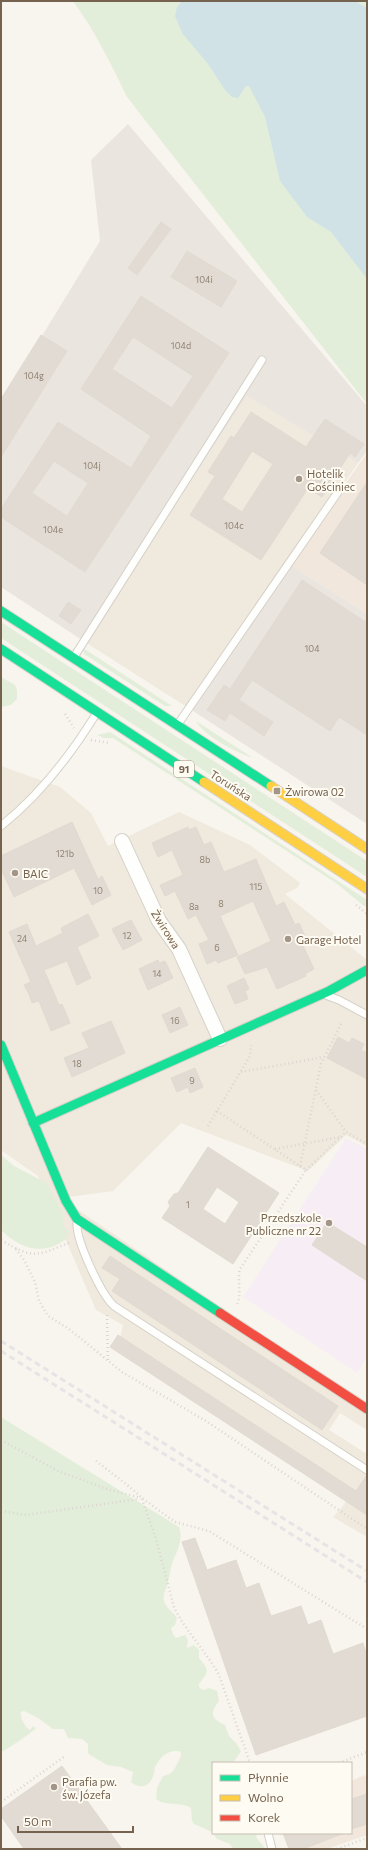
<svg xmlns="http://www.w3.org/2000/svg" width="368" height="1850" font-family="Commissioner,sans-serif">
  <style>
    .residential { fill: #f0e9dd }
    .commercial { fill: #f2e7dd }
    .industrial { fill: #eae6df }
    .education { fill: #f6eef4 }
    .green { fill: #e3eeda }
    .water { fill: #d1e2e7 }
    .building { fill: #e2dbd3; stroke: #e1dad1; fill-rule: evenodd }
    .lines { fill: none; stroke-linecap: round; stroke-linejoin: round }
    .lane-casing { stroke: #d5d1c9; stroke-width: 9 }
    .street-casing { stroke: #d5d1c9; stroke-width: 16 }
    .fast-casing { stroke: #d6d1c9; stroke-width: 11 }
    .slow-casing { stroke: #d6d1c9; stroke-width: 11 }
    .jam-casing { stroke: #d6d1c9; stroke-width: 11 }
    .path { stroke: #dad5d0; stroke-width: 2.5; stroke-dasharray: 1 3; stroke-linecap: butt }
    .lane { stroke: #fefefc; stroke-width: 7 }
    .street { stroke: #fefefc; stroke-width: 14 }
    .fast { stroke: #16e098; stroke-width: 9 }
    .slow { stroke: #ffcf43; stroke-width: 9 }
    .jam { stroke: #f24e42; stroke-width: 9 }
    .rail { stroke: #e6e4e6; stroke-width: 3; stroke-dasharray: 6 4; stroke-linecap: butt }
    .poi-dot { fill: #a39587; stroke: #fefbf2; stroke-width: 1.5 }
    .labels { text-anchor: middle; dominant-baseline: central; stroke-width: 4; stroke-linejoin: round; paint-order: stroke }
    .number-label { font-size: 9px; fill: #928373 }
    .shield { fill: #fefbf2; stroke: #9e9080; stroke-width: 1 }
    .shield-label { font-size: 10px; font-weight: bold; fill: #75624f }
    .poi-label { font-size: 11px; fill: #75624f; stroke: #fefbf2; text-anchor: start }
    .street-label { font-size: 11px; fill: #75624f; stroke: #fefbf2 }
  </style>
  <rect width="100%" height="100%" fill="#f8f5ee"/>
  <path class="residential" d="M247,396l111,67 -168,246 -105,-67z
    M1,766l59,21 31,26 17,33 71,-34 71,33 50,38 -3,5 -12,6 82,66v186l-21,-11 -38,36 -127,-48 -68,68 -45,6 3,8 296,202v23l-27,-17 -11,17 38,24v83l-34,-20 10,-11 6,-11 -230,-153 4,-17 -27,-15 -58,-134 -37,-26z"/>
  <path class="commercial" d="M367,453v161l-78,-50z
    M365,1775l2,6v54l-40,14h-38l-6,-16h68v-52z"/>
  <path class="industrial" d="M128,124l239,282v45l-9,12 -111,-67 -162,246 -84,-55v-184l99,-162 -9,-81z
    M289,564l78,50v210l-177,-115z"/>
  <path class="education" d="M346,1138l21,11v208l-10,16 -114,-76z"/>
  <path class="green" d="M73,1h294v403l-240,-307c-16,-33 -32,-66 -54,-96z
    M1,622l366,239v16l-366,-239z
    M83,648l89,58h-7l-81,-52z
    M1,677l14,8 2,5v9l-6,6 -10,2z
    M196,721l57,37c-17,-6 -48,-21 -57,-37z
    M110,732l257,168v6h-3l-28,-23 -223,-145h-9l-7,-3z
    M1,1155l13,11 33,17c4,10 10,18 14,27 3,5 2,11 3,16 1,2 4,6 4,8 0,5 -5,7 -8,9 -21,13 -43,3 -59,-13z
    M1,1417l178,110c5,14 -3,25 -7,37 -2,6 -2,12 -4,18 -1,6 -6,12 -4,19 2,7 9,11 13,17l-2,7 -4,3 2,6 3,4 9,-3 3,5 -1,8 7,-3 5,5v8c11,13 10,13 0,26v3l4,3 6,-2 8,3 2,10c-9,12 -9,17 6,24l4,11 7,7 5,8 -8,12h-20v70h45l-2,3c2,6 7,7 9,13h-32l-3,-5 -13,-5 -5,-7 -18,-8 -2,-3 -1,-13c-11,-7 -25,-1 -35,-9l1,-11 6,-12c9,-2 10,-4 14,-12 2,-4 4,-6 4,-12 -11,-4 -21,5 -26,15 -1,3 0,6 -2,9 -4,12 -13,13 -22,6l2,-10 -12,-5 -14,-2 -17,-10 -2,-2v-9l-6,-5 -14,-1 -4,-9h-11l-15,-11 -14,-7 -3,1c-1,6 4,15 9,18l3,-4 3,2c-3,4 -31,23 -35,24z"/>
  <path class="water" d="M182,1h173l12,7v271l-36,-47 -24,-15 -27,-36 -15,-64 -16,-31h-3l-8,12 -6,-1 -7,-7 -17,-26 -26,-31 -7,-17 2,-9z"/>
  <path class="building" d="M161,222l10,7 -34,46 -9,-7z
    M187,251l50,30 -16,26 -50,-30z
    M141,296l88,57 -144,219 -84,-55v-8l57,-87 73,46 20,-32 -70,-47zM133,337l60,39 -21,32 -60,-39zM54,461l34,22 -21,33 -35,-23z
    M41,335l26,16 -66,106v-58z
    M251,412l55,35 19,-28 39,25 -9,13 -5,-4 -28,44 -14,-9 -47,72 -71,-45 25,-39 -7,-4 23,-36 3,2zM252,451l21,13 -31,48 -20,-13z
    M367,482v103l-47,-32z
    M302,580l65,43v112l-28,-18 -9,14 -78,-51 -13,20 34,22 -9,14 -34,-23 -5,8 -18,-11 17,-25 6,4z
    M68,602l13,8 -10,14 -12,-8z
    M72,822l26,57 4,-3 9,19 -19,10 -18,-37 -60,29 -13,-28v-13z
    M188,827l1,3 7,-3 8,18 7,-3 13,30 32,-13 20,47 8,-4 11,23 4,-2 6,13 -5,3 14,30 -9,5 1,2 -29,13 -10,-22 -22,7 -8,-17 34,-16 -18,-40 -33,15 18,39 -20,8 -2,-3 -9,4 -8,-20 10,-4 -13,-25 -8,4 -13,-28 -10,5 -5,-11 23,-10 -11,-25 -14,7 -6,-14z
    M88,914l11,22 -22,11 14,31 -14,7 -10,-24 -23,9 15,35 3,-1 8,19 -19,8 -12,-30 -7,2 -3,-9 -5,-9 7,-3 -22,-50 18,-8 9,22 27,-13 -2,-5z
    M131,920l11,20 -19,10 -11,-21z
    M158,960l1,3 6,-2 8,17 -25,12 -9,-21z
    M244,978l5,11 -4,2 3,8 -13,5 -8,-18z
    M180,1007l8,18 -18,8 -8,-18z
    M111,1021l14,32 -53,24 -8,-19 25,-10 -7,-15z
    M338,1037l11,6 3,-5 12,6 -3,6 6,3v26l-40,-21z
    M195,1068l8,19 -13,6 -2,-6 -11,5 -6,-14z
    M208,1147l71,46 -46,71 -71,-46 8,-12 -2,-4 6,-8 4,-1zM217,1187l22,15 -14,22 -22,-15z
    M327,1222l40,25v34l-55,-36z
    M110,1256l228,150 -16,24 -210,-139 8,-12 -18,-11z
    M118,1335l238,156 11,-16v40l-257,-168z
    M195,1538l12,32 29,-10 10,28 13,-5 12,33 30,-10 7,19 13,-5 12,34 30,-11 4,13v60l-111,39 -74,-213z
    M62,1766l60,83h-98l-23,-33v-7z
    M367,1794v30l-16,5v-30z
    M283,1833h59v1l-39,15h-14z"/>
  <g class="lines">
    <g class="lane-casing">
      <path id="lane" d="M74,657l188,-297
        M178,724l160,-232
        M1,826c39,-31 69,-70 95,-112
        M328,996l11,4 28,15
        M77,1223c-1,18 24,71 37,83l253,164
        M268,1833l4,16"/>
    </g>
    <g class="street-casing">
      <path id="street" d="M122,841l37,80 20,28 41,90"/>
    </g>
    <g class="fast-casing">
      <path id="fast" d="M1,611l270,175
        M1,649l203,133
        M1,1045l65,156 11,18 143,94
        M33,1123l296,-132 38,-21"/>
    </g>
    <g class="slow-casing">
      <path id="slow" d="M204,782l163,107
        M271,786l96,63"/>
    </g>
    <g class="jam-casing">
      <path id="jam" d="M220,1313l147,96"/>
    </g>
    <path class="path" d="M65,714l9,14
      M91,740l19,3
      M356,905l11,9
      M241,1072l83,-15
      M316,1090l30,42 21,12
      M217,1111l89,59 -66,99c-3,11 2,27 -3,35
      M208,1126l42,-70 1,-11
      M275,1149l66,-12
      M300,1166l21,-102 21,-42
      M306,1170l40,-38
      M1,1240c34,20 35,16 70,2
      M16,1249l8,11 11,22 4,19 9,15 21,13 53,43 84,49 161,108
      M107,1315l1,45
      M1,1440l57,31 49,18 34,9
      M96,1461l34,26 12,11 33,24 34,9 158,98
      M142,1499l14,40 18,68c12,25 32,44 45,68l31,88
      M1,1511l25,4 113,-16
      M339,1763l28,-11
      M1,1802l64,-46
      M337,1849l30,-11"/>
    <use href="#lane" class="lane"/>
    <use href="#street" class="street"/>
    <use href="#fast" class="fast"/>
    <use href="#slow" class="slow"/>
    <use href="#jam" class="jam"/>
    <path class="rail" d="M1,1341l366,230
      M1,1351l366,231"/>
  </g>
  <g class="poi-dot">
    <circle cx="299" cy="479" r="4"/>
    <rect x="273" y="787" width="8" height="8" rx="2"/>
    <circle cx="15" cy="873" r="4"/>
    <circle cx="288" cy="939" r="4"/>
    <circle cx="329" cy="1223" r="4"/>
    <circle cx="54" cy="1787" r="4"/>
  </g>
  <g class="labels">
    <g class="number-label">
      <text x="204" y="279">104i</text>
      <text x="181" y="345">104d</text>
      <text x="34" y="375">104g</text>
      <text x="92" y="465">104j</text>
      <text x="234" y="525">104c</text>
      <text x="53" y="529">104e</text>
      <text x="312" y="648">104</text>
      <text x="65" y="853">121b</text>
      <text x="205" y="859">8b</text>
      <text x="256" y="886">115</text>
      <text x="98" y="890">10</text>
      <text x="221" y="903">8</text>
      <text x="194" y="906">8a</text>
      <text x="127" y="935">12</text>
      <text x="22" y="938">24</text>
      <text x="217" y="947">6</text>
      <text x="157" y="973">14</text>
      <text x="175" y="1020">16</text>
      <text x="77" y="1063">18</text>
      <text x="192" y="1080">9</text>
      <text x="188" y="1204">1</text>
    </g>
    <rect class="shield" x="174" y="761" width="20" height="16" rx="3"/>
    <g class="shield-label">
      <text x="184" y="769">91</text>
    </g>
    <g class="poi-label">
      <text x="307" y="473">Hotelik<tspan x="307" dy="13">Gościniec</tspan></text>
      <text x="285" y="791">Żwirowa 02</text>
      <text x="23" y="873">BAIC</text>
      <text x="296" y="939">Garage Hotel</text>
      <text x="321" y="1217" text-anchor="end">Przedszkole<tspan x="321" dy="13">Publiczne nr 22</tspan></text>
      <text x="62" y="1781">Parafia pw.<tspan x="62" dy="13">św. Józefa</tspan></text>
    </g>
    <g class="street-label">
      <text transform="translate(231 785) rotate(33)">Toruńska</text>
      <text transform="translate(166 929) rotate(58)">Żwirowa</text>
    </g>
  </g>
  <rect width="368" height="1850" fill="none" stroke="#75624f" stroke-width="4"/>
  <rect x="212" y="1762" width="140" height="72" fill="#fefbf2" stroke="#c7beb1"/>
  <rect x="220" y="1775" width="20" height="6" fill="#16e098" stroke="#c7beb1"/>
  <text x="248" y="1782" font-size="12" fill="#75624f">Płynnie</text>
  <rect x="220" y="1795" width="20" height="6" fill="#ffcf43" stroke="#c7beb1"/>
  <text x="248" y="1802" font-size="12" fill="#75624f">Wolno</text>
  <rect x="220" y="1815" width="20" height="6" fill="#f24e42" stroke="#c7beb1"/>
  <text x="248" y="1822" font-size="12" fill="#75624f">Korek</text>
  <path d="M18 1826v6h115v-6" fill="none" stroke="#75624f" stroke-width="2"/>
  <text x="24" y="1826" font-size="12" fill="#75624f" stroke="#fefbf2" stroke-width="3" paint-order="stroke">50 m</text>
</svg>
